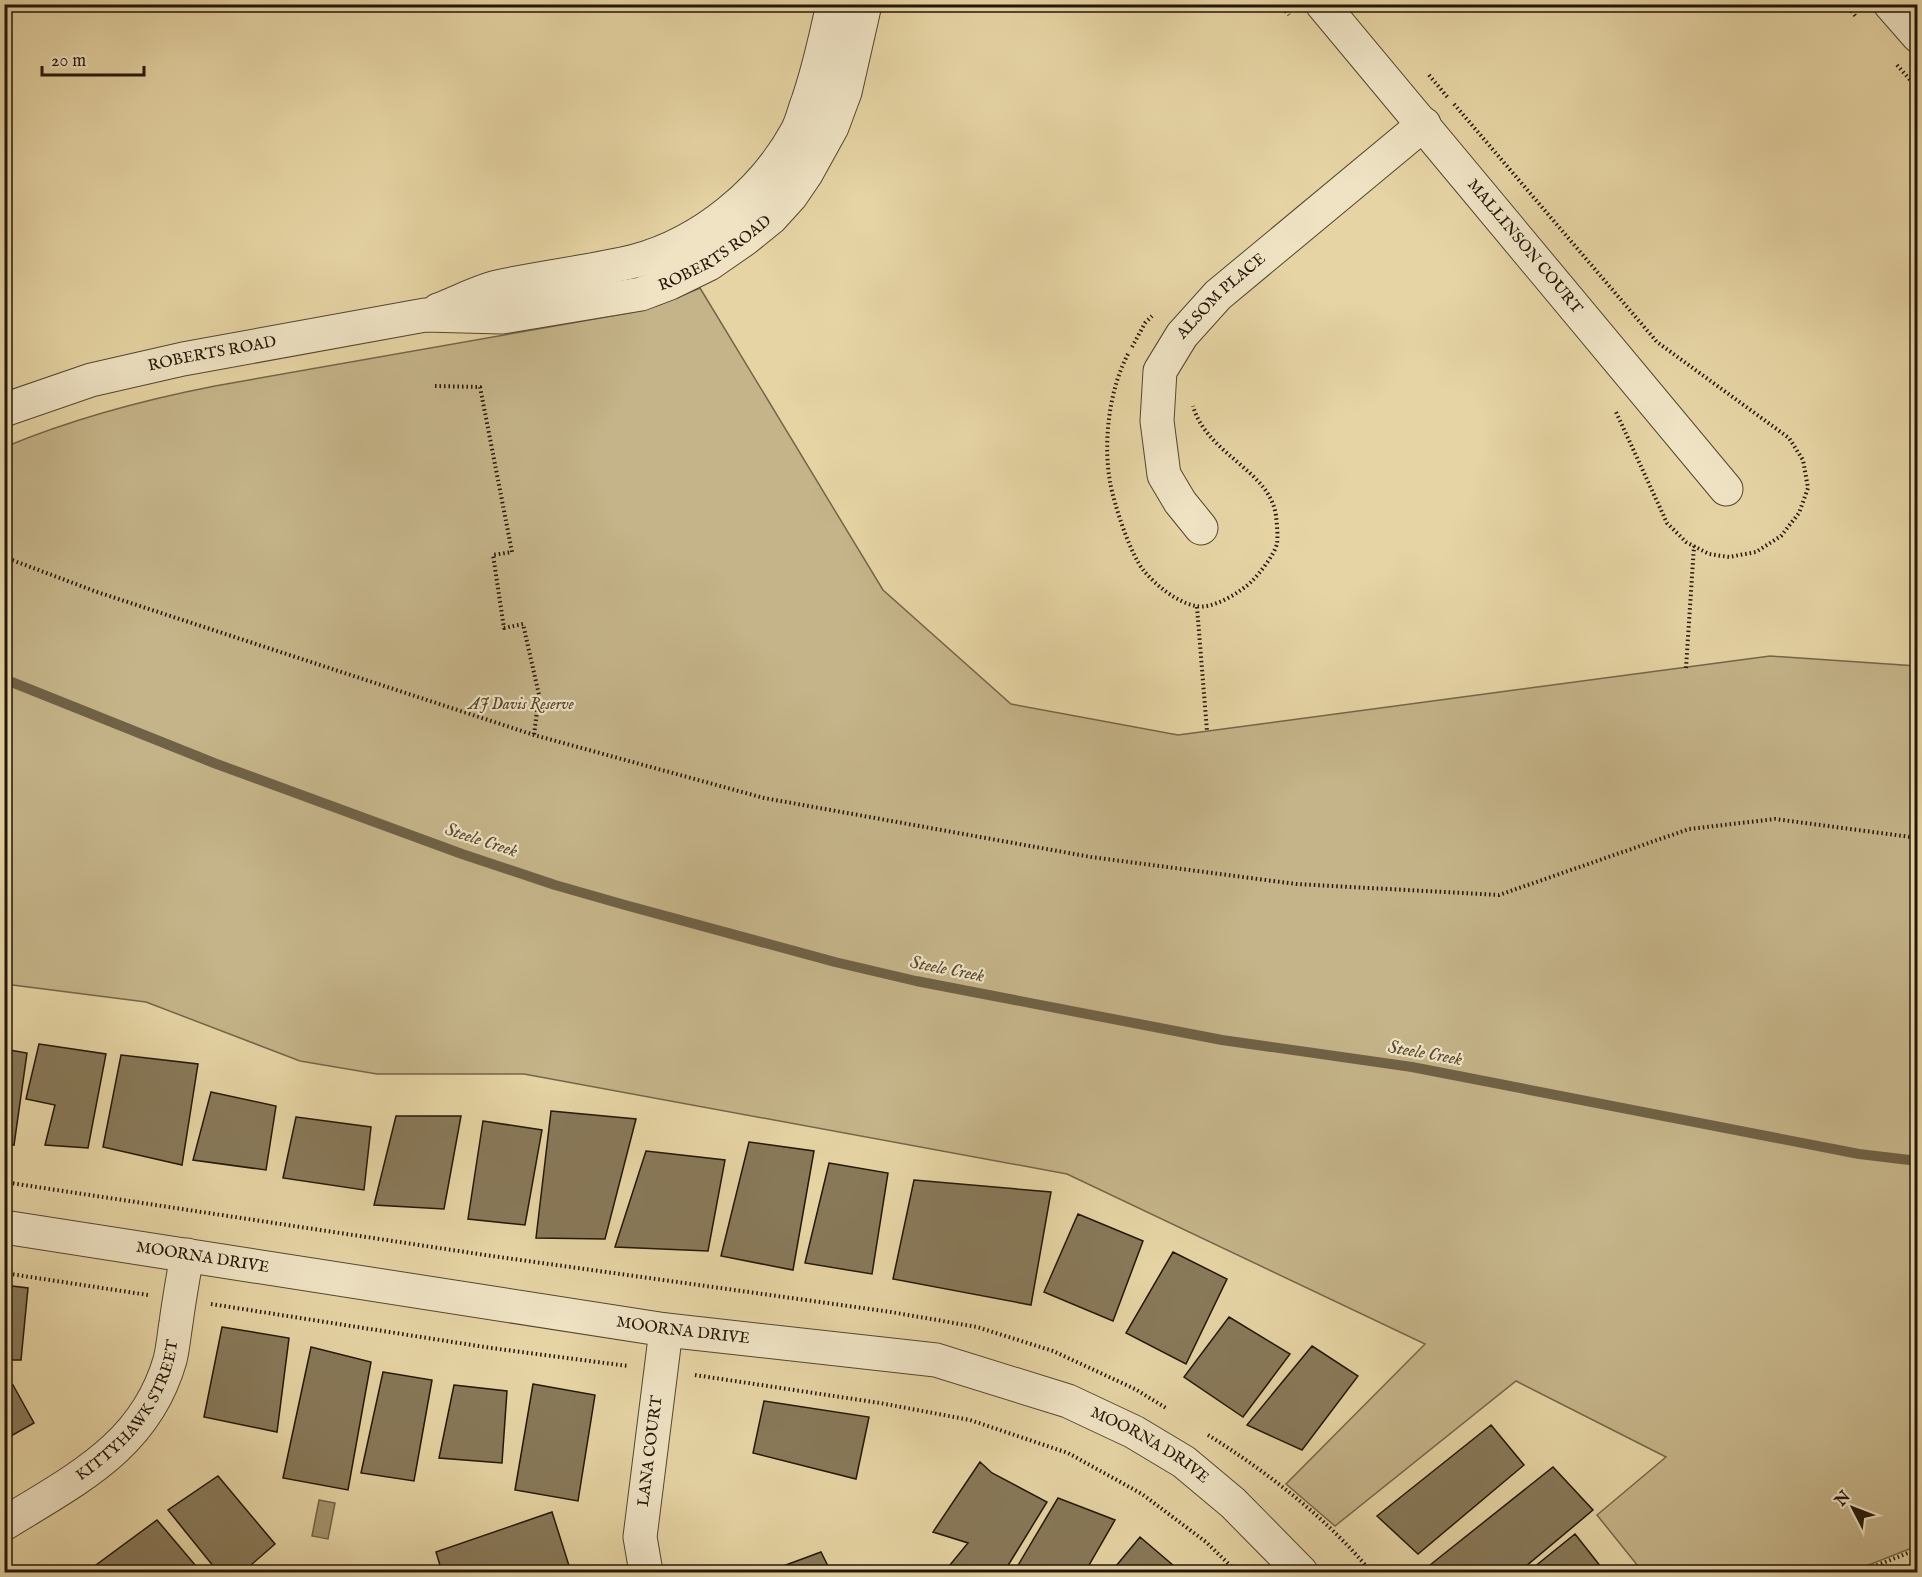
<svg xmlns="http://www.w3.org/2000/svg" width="1922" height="1577" font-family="'IM FELL English',serif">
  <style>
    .green { fill: #c5b489; stroke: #746648; stroke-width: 1.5 }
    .water { fill: #a4946f; stroke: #706246; stroke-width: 1.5 }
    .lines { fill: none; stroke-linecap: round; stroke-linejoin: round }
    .stream { stroke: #706246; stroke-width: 10 }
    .building { fill: #887959; stroke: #231708; stroke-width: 1.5 }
    .minor-casing { stroke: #54462f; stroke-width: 35 }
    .tertiary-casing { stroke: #54462f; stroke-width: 35 }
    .path { stroke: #231708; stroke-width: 4; stroke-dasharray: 1.5 3; stroke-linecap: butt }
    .minor { stroke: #efe3c4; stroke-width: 33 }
    .tertiary { stroke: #efe3c4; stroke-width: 33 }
    .labels { text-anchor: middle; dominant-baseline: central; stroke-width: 4.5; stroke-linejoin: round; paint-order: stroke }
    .street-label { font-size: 16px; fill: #231708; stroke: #efe3c4 }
    .park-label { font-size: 16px; font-style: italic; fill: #54462f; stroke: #efe3c4 }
    .water-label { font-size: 18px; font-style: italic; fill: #574931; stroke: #efe3c4 }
  </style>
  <rect width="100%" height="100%" fill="#e6d4a4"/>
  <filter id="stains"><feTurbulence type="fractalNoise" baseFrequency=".00333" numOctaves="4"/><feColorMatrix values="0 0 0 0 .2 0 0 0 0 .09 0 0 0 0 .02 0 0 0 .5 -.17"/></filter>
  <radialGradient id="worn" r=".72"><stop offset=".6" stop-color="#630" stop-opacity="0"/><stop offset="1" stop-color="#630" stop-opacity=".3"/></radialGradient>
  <path class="green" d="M700,288l183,302 128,114 167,31 592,-79 147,10v880l-66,26h-211l2,-1 -45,-56 69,-58 -150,-76 -181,145 -49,-42 139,-140 -358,-170 -543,-100h-147l-77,-13 -154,-59 -141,-18v-537c67,-28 138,-47 210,-61l419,-74 25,-7z"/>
  <path class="water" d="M319,1500l16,3 -7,36 -16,-3z"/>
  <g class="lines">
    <path class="stream" d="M4,679l210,84 248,91 93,31 70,20 210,57 81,19 306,59 190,27 447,87 59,7"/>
  </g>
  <path class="building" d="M39,1044l67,10 -18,94 -43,-3 10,-40 -29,-6z
    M4,1049l23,4 -13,92 -10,-2z
    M121,1055l77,9 -16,101 -79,-18z
    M211,1092l65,14 -10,64 -73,-10z
    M551,1111l85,8 -31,120 -69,-1z
    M396,1116h65l-17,93 -70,-4z
    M296,1117l75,10 -7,63 -81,-12z
    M483,1121l59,9 -17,95 -57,-6z
    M749,1142l65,9 -21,119 -72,-14z
    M646,1151l79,9 -17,91 -93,-4z
    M829,1163l59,10 -16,101 -67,-11z
    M914,1180l137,12 -20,113 -138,-26z
    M1078,1214l65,27 -30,80 -69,-29z
    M1173,1252l54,27 -41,85 -60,-31z
    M4,1285l24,3 -7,72h-17z
    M1229,1317l61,37 -47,63 -59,-40z
    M222,1327l67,11 -12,94 -73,-15z
    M1312,1346l46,30 -56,74 -55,-25z
    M311,1347l60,15 -23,128 -65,-12z
    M383,1372l49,8 -18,101 -53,-8z
    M533,1384l62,11 -17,106 -63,-11z
    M13,1385l21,38 -30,17v-51z
    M454,1385l53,6 -5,72 -63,-5z
    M764,1401l105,16 -13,62 -103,-26z
    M1491,1425l33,40 -106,89 -41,-38z
    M980,1462l12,11 55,29 -43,70h-57l-2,-1 23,-28 -35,-11z
    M1553,1467l40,43 -74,62h-91l-3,-3z
    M218,1476l57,68 -32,28h-25l-50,-62z
    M1058,1498l57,22 -30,52h-71z
    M552,1512l19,60h-129l-6,-20z
    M157,1520l44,52h-106l-3,-4z
    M1575,1534l30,38h-77z
    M1140,1537l41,35h-70z
    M821,1552l10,20h-64z
    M77,1566l5,6h-13z"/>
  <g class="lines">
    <g class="minor-casing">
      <g id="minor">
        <path id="s1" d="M1322,4l404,485"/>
        <path d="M1890,4l28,32"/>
        <path id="s2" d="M1201,528l-21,-26 -16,-27 -7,-54 3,-50 22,-36 36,-40 206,-171"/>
        <path id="s3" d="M4,1227l662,103 270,30 132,41 66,31 50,30 49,41 68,69"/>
        <path id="s4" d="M4,1524c72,-45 141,-77 166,-164 3,-12 4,-25 6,-37 3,-23 7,-45 11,-68"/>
        <path id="s5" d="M646,1572l-6,-35 26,-207"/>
      </g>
    </g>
    <g class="tertiary-casing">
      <g id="tertiary">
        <path d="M438,310c19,-7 39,-18 59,-23 45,-10 92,-15 138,-26 67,-18 129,-69 162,-130 5,-9 7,-20 11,-30 11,-32 18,-64 25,-97"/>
        <path id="s6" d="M4,410l87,-30 92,-21 242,-44 77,2 139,-23 29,-11 39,-19 36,-25 26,-21 20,-22 15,-22 26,-47 13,-35 20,-88"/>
      </g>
    </g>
    <path class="path" d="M1280,4l9,11
      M1846,4l11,14
      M1897,65l21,24
      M1429,75l20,24
      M1454,104l203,238 132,96 14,22 5,28 -9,25 -18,23 -25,16 -27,5 -20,-3 -23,-12 -19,-19 -51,-111
      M1132,347l13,-24 7,-7
      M1128,354c-19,36 -25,88 -18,128 4,22 20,72 34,89 13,15 32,31 52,35 16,4 45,-14 56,-25 8,-8 22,-26 25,-37 1,-8 0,-20 -1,-28 -6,-46 -69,-61 -83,-110
      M435,386l45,1 32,165 -19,3 11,73 19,-4 16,71 -5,40
      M4,557l93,35 437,143 230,63 327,59 205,27 203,11 190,-66 86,-10 143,19
      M1197,607l10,124
      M1686,668l8,-122
      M4,1182l481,73 406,57 86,15 76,24 82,38 31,19
      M4,1273l144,22
      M211,1304l280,44 137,18
      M695,1375l185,28 90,17 98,33 74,41 64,48 31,30
      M1208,1435c59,37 119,83 163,137
      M1860,1572l58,-23"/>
    <use href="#minor" class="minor"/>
    <use href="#tertiary" class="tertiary"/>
  </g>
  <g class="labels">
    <g class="street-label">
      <text stroke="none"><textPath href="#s1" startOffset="316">MALLINSON COURT</textPath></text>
      <text stroke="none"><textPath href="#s6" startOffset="735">ROBERTS ROAD</textPath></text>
      <text stroke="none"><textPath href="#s2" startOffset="267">ALSOM PLACE</textPath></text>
      <text stroke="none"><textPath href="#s6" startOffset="216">ROBERTS ROAD</textPath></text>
      <text stroke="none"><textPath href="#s3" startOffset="201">MOORNA DRIVE</textPath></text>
      <text stroke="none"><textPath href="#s3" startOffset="687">MOORNA DRIVE</textPath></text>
      <text stroke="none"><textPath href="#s4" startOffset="174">KITTYHAWK STREET</textPath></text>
      <text stroke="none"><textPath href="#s3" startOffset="1173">MOORNA DRIVE</textPath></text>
      <text stroke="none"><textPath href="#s5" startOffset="122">LANA COURT</textPath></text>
    </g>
    <g class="park-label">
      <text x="521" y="705">AJ Davis Reserve</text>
    </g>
    <g class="water-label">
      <text transform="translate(481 841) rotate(18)">Steele Creek</text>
      <text transform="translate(947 970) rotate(11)">Steele Creek</text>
      <text transform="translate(1425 1054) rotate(10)">Steele Creek</text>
    </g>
  </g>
  <rect width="1922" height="1577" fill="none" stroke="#e6d4a4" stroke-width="24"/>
  <rect x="6" y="6" width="1910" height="1565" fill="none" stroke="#231708" stroke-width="3"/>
  <rect x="12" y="12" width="1898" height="1553" fill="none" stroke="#231708" stroke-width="1.5"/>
  <g transform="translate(1853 1508) rotate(312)" stroke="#efe3c4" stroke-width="4.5" paint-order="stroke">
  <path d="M0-4.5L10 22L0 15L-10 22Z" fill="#231708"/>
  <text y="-9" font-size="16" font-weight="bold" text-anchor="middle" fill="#231708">N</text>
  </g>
  <path d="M42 66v9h102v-9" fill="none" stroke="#231708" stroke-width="3"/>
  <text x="51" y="66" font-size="18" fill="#231708" stroke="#efe3c4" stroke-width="4.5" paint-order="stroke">20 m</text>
  <rect width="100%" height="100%" filter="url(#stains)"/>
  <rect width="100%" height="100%" fill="url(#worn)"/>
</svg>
